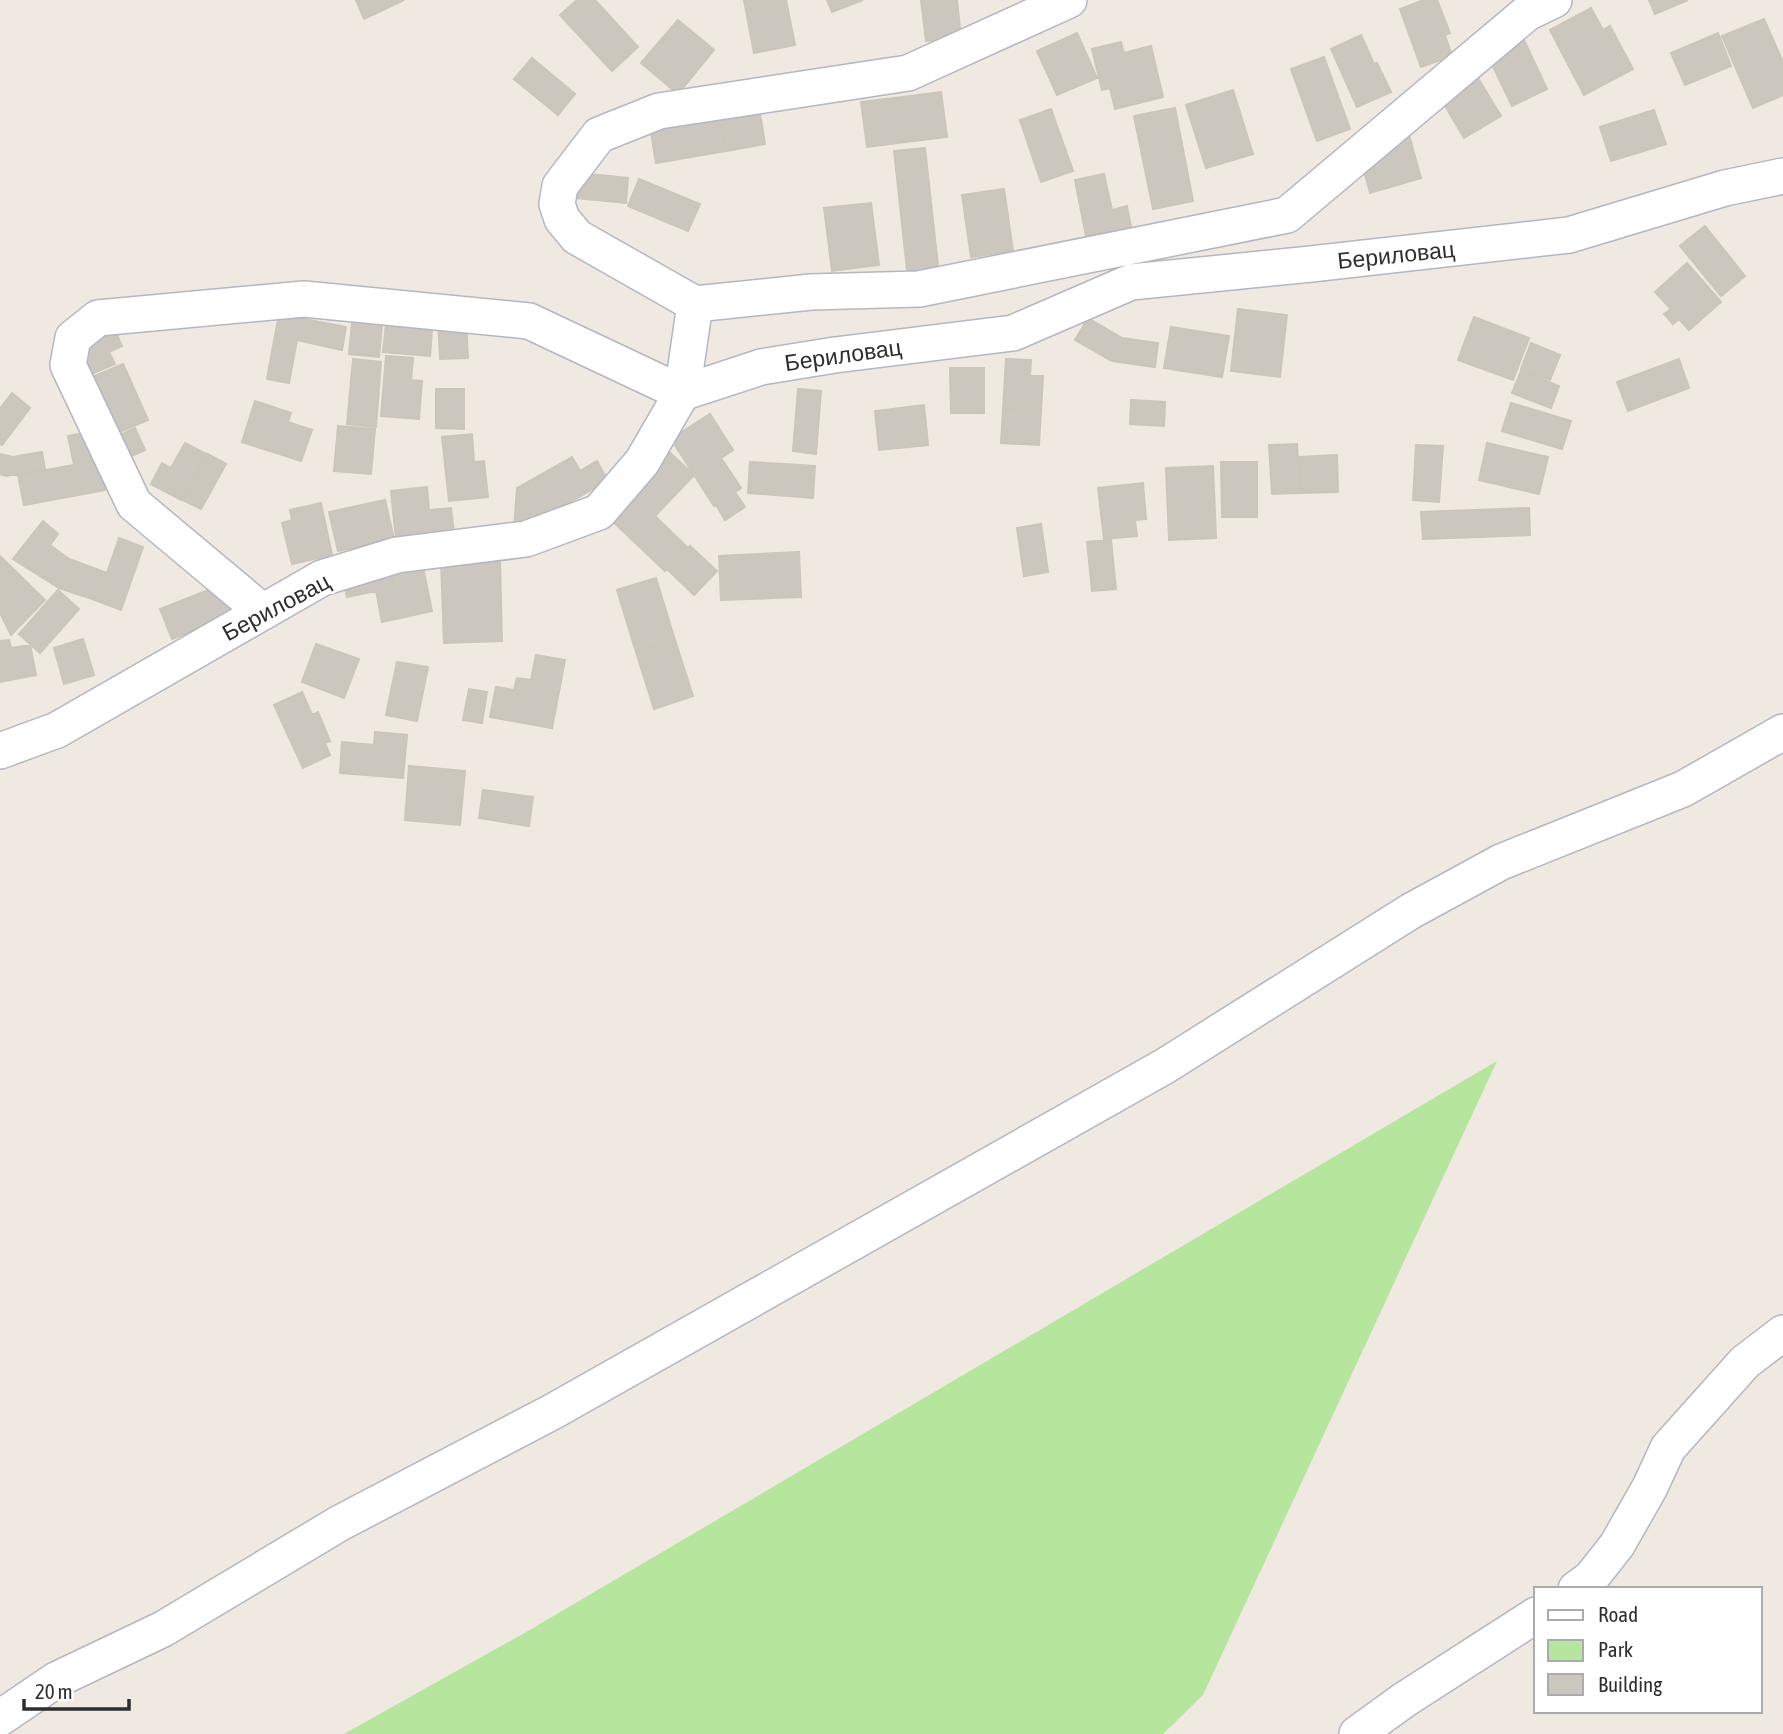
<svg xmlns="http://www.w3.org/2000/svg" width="1783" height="1734" font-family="'Asap Condensed',sans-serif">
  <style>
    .green { fill: #b6e59e }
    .building { fill: #cbc7bf; stroke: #cbc5ba; stroke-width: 2 }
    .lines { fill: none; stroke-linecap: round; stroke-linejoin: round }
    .minor-casing { stroke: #b4b7c1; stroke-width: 38 }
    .minor { stroke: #fff; stroke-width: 35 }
    .labels { text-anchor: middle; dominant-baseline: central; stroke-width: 5; stroke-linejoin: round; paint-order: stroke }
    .street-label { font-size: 23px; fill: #2e2e2e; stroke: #fff }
  </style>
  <rect width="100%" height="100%" fill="#efe9e1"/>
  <path class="green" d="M1497,1061l-294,634 -40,39h-819l184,-103z"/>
  <path class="building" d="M356,0h48l-40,19z
    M577,0h18l43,47 -26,24 -52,-56z
    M744,0h42l9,45 -41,8z
    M827,0h36l-31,12z
    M921,0h36l4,38 -35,3z
    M1424,0h13l13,33 -5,2 7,21 -31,11 -21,-58z
    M1649,0h39l-33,14z
    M1591,8l12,22 7,-4 23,43 -49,26 -34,-65z
    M1764,19l19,43v33l-30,13 -31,-72z
    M678,20l36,30 -36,44 -37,-31z
    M1077,33l20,45 -40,17 -20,-44z
    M1718,33l13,33 -46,19 -14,-32z
    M1361,35l13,29 3,-1 14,29 -34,15 -26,-58z
    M1523,38l24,51 -35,17 -25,-52z
    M1121,42l3,11 27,-7 12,51 -48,12 -5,-21 -8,2 -10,-41z
    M1324,57l26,72 -33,12 -26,-72z
    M532,58l43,36 -17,21 -44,-36z
    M1473,70l28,46 -37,22 -27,-46z
    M1233,90l20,64 -47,14 -20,-63z
    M941,92l6,45 -80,10 -6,-45z
    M758,101l7,43 -39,7 -8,-43z
    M718,108l8,43 -70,12 -7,-43z
    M1175,108l18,93 -40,8 -19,-93z
    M1051,109l22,62 -32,11 -21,-62z
    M1654,110l12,34 -55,17 -11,-34z
    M1409,135l12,43 -51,15 -10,-37z
    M925,148l14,127 -31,4 -14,-128z
    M578,173l50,5 -2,25 -50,-5z
    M1104,174l8,36 15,-4 5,26 -45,9 -12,-61z
    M639,179l61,25 -12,27 -60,-25z
    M1004,189l9,62 -42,6 -9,-62z
    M871,203l8,62 -47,6 -8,-63z
    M1705,226l40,50 -24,20 -41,-50z
    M1687,263l34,39 -32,28 -10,-11 -6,5 -9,-10 7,-5 -16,-17z
    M1238,309l49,6 -7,62 -49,-6z
    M353,312l30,2 -4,43 -30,-3z
    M279,314l67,13 -4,23 -45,-10 -8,43 -22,-4z
    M387,314l46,4 -3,38 -47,-4z
    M1474,317l55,21 -16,42 -55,-20z
    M466,318l2,40 -28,1 -2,-40z
    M1088,318l34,20 36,5 -3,24 -43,-6 -37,-21z
    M1171,327l58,9 -7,41 -58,-9z
    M114,328l8,18 -13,6 6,12 -26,11 -13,-30z
    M1531,343l29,12 -10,25 -29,-11z
    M386,356l27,2 -2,22 11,1 -3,38 -38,-3z
    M353,359l28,3 -5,65 -29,-3z
    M1006,359l25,1 -1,16h13l-2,35 -38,-2z
    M1679,359l10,29 -61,23 -11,-29z
    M123,364l25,56 -33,14 -25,-56z
    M950,368h34v45h-33z
    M1521,371l38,15 -8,22 -39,-15z
    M436,389h28v40l-28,-1z
    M798,389l23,2 -5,63 -23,-3z
    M12,393l18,15 -28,37 -2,-1v-35z
    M1131,400l34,2 -1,24 -34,-2z
    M255,401l36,12 -3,9 24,8 -11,31 -59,-19z
    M1511,403l60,18 -9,28 -60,-18z
    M924,405l4,40 -49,5 -4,-39z
    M1003,409l38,2 -2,34 -38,-2z
    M710,414l23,36 -12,8 20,30 -6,4 10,15 -20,13 -9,-15 -2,1 -43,-67z
    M338,426l37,3 -4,45 -37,-3z
    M135,428l10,22 -20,9 -10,-22z
    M94,431l11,59 -81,15 -6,-30 56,-10 -6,-29z
    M472,434l2,28 10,-1 4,36 -39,4 -7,-64z
    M185,443l21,11 -25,46 -30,-16 11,-21 9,5z
    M1487,443l61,14 -9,37 -60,-14z
    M1297,444l3,49 -28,1 -3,-49z
    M1416,445l27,1 -4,56 -26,-2z
    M667,450l27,25 -39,41 32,31 -22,24 -59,-56z
    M42,452l3,17 -39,7 -6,-2v-20l13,3z
    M208,454l18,10 -25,45 -18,-9z
    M1337,455l1,37 -37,1 -2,-36z
    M572,457l19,33 -55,31 -22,8 3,-41z
    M597,461l11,20 -17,9 -11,-19z
    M750,462l65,4 -2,32 -65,-5z
    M1221,462h36v55h-35z
    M1213,466l3,72 -47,2 -3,-72z
    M1143,483l3,36 -11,1 2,16 -33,3 -6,-51z
    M427,487l2,23 22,-2 3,25 -58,6 -5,-48z
    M385,500l9,39 -56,12 -9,-39z
    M321,503l11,52 -40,9 -10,-41 10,-3 -2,-10z
    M1529,508l1,27 -107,4 -2,-27z
    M43,521l15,13 -8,11 19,14 -10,29 -46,-29z
    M1041,524l7,48 -24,4 -7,-48z
    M119,538l24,9 -22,63 -29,-11 10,-28 5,2z
    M1111,540l5,49 -24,2 -5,-49z
    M690,546l27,25 -23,24 -26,-25z
    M799,552l2,45 -80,3 -2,-44z
    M0,556l45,44 -34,35 -11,-22z
    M421,557l11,54 -50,11 -6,-31 18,-4 -4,-23z
    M69,559l33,12 -10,28 -33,-11z
    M500,560l2,81 -58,2 -3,-81z
    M389,565l5,22 -47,10 -5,-22z
    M656,578l19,62 -39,12 -19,-62z
    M221,585l12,30 -61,24 -12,-30z
    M58,590l21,19 -39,44 -21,-19z
    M83,639l11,36 -30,9 -10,-36z
    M9,640l2,8 19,-3 6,30 -36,7v-41z
    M675,640l18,56 -39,13 -18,-57z
    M316,644l43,15 -15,39 -42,-16z
    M536,655l29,5 -13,68 -62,-11 6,-30 18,3 3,-12 14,2z
    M397,662l31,5 -11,54 -31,-6z
    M469,689l18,3 -5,31 -19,-3z
    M302,692l10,23 6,-3 12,29 -5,2 5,12 -27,13 -29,-63z
    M375,732l32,3 -4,43 -63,-5 2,-31 32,3z
    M409,766l56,5 -5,54 -55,-5z
    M483,790l50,7 -4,29 -50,-8z"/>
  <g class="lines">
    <g class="minor-casing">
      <path id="minor" d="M695,304l-118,-67 -15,-18 -5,-15 3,-18 39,-51 60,-24 249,-38 161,-73
        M263,612l-129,-108 -66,-139 5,-27 25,-20 206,-19 225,22 153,72 13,-89 116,-12 108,-3 368,-74 240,-202 27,-13
        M0,751l57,-21 265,-152 75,-23 129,-16 73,-27 43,-50 40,-69 79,-26 74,-12 178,-22 118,-51 180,-18 258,-29 156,-47 58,-12
        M1576,1589l15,-11 26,-33 33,-58 18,-39 77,-86 38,-29
        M0,1718l56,-38 107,-51 177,-106 212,-111 613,-346 246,-155 90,-49 182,-73 100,-57
        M1357,1734l47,-34 132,-85"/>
    </g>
    <use href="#minor" class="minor"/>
  </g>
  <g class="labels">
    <g class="street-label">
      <text transform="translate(1396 255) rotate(-6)">Бериловац</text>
      <text transform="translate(843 355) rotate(-8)">Бериловац</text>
      <text transform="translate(276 607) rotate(-28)">Бериловац</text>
    </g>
  </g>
  <rect x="1534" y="1587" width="228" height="126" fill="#ffffff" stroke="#ababab" stroke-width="2"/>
  <rect x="1548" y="1610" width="35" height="10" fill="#ffffff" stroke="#ababab" stroke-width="2"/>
  <text x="1598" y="1622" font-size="21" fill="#2e2e2e">Road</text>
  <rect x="1548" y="1640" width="35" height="21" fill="#b6e59e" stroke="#ababab" stroke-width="2"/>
  <text x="1598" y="1657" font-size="21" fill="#2e2e2e">Park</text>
  <rect x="1548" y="1674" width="35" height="21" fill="#cbc7bf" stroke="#ababab" stroke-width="2"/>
  <text x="1598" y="1692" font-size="21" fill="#2e2e2e">Building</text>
  <path d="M24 1699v10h105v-10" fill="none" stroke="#2e2e2e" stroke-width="3.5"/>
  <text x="35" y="1699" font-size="21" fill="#2e2e2e" stroke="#ffffff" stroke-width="5" paint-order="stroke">20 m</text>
</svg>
